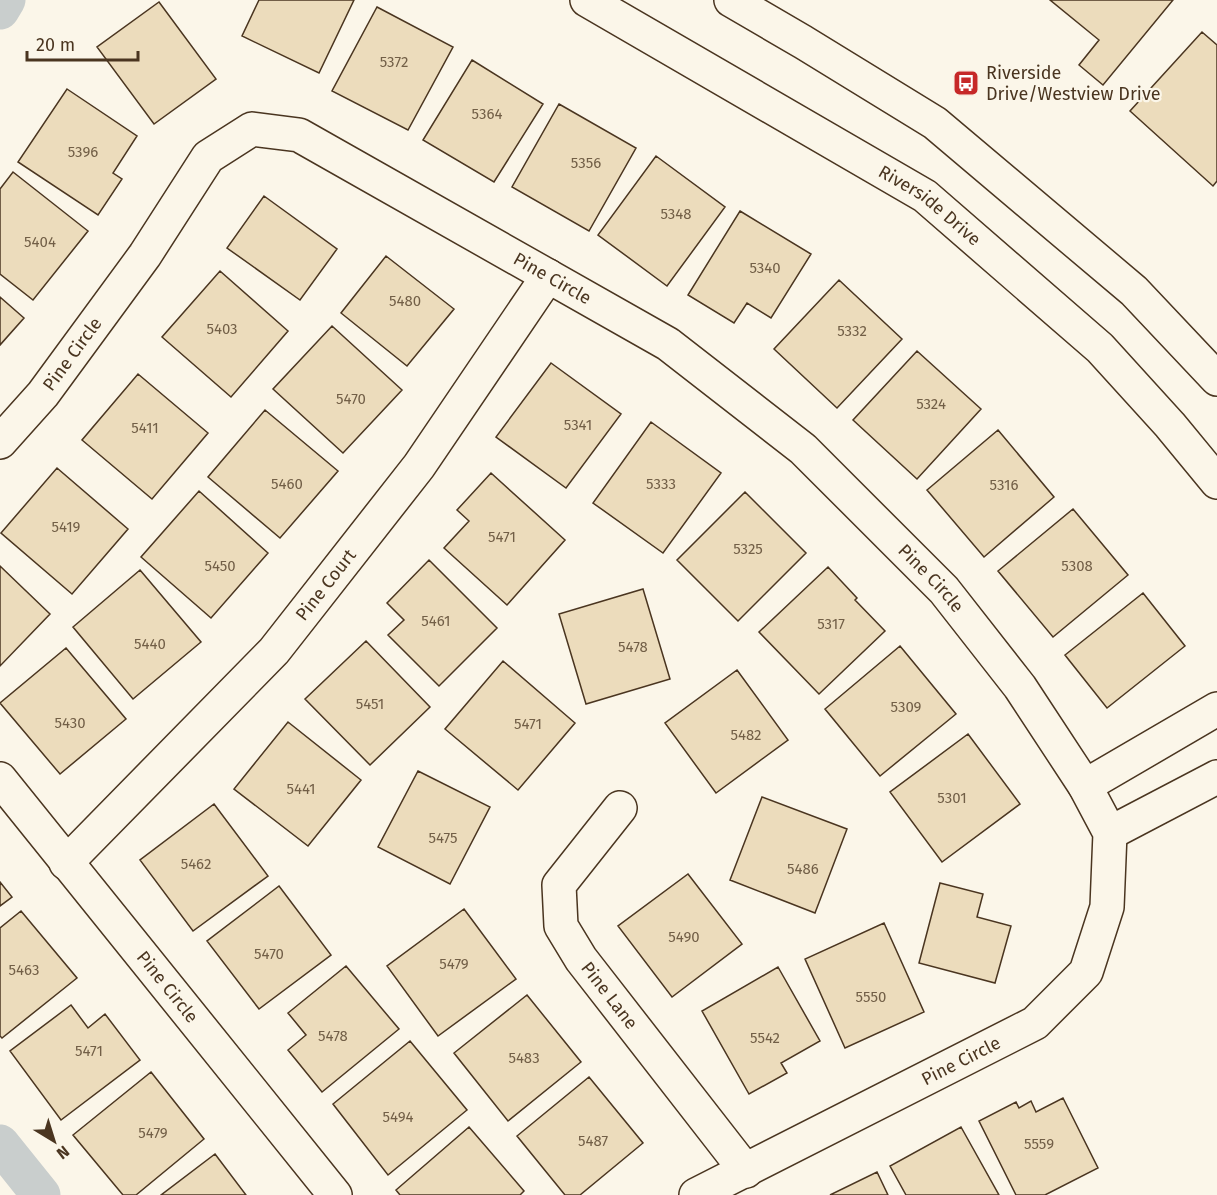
<svg xmlns="http://www.w3.org/2000/svg" width="1217" height="1195" font-family="'Fira Sans',sans-serif">
  <style>
    .lines { fill: none; stroke-linecap: round; stroke-linejoin: round }
    .canal { stroke: #c9cecd; stroke-width: 39 }
    .building { fill: #ecdcbc; stroke: #4a3520; stroke-width: 1.5 }
    .street-casing { stroke: #4a3520; stroke-width: 36 }
    .secondary-casing { stroke: #4a3520; stroke-width: 36 }
    .street { stroke: #fbf6e9; stroke-width: 33 }
    .secondary { stroke: #fbf6e9; stroke-width: 33 }
    .labels { text-anchor: middle; dominant-baseline: central; stroke-width: 4.5; stroke-linejoin: round; paint-order: stroke }
    .number-label { font-size: 15px; fill: #725f47 }
    .poi-label { font-size: 18px; fill: #4a3520; stroke: #fbf6e9; text-anchor: start }
    .street-label { font-size: 18px; fill: #4a3520; stroke: #fbf6e9 }
  </style>
  <rect width="100%" height="100%" fill="#fbf6e9"/>
  <g class="lines">
    <path class="canal" d="M0,10l6,-10
      M0,1144l41,51"/>
  </g>
  <path class="building" d="M259,0h95l-35,73 -77,-37z
    M1050,0h123l-70,85 -24,-20 20,-25z
    M159,2l57,77 -62,45 -57,-77z
    M377,7l76,40 -45,83 -76,-39z
    M1202,32l15,13v136l-4,5 -83,-75z
    M472,60l71,44 -49,78 -71,-42z
    M67,89l70,47 -24,37 9,6 -24,36 -80,-53z
    M559,104l77,44 -47,83 -77,-44z
    M656,156l69,51 -58,79 -69,-51z
    M13,172l75,59 -55,69 -33,-26v-85z
    M264,196l73,53 -37,51 -73,-52z
    M740,211l71,43 -40,64 -24,-15 -13,20 -46,-28z
    M386,256l68,53 -47,57 -66,-53z
    M220,271l68,60 -57,66 -69,-60z
    M839,280l63,59 -65,69 -63,-59z
    M0,297l24,21 -24,27z
    M332,326l70,64 -59,63 -70,-64z
    M917,351l64,58 -64,70 -64,-59z
    M551,363l70,51 -55,74 -70,-51z
    M138,374l70,59 -56,66 -70,-59z
    M265,410l73,61 -58,67 -72,-61z
    M651,422l70,51 -58,80 -70,-50z
    M998,430l56,67 -70,60 -57,-67z
    M57,468l71,61 -56,65 -71,-61z
    M491,473l74,67 -58,65 -63,-57 25,-27 -12,-11z
    M199,491l69,62 -57,65 -70,-61z
    M745,492l61,61 -68,68 -61,-61z
    M1073,509l55,66 -75,62 -55,-66z
    M429,560l68,68 -58,58 -51,-51 16,-15 -17,-17z
    M0,566l50,48 -50,52z
    M828,567l29,31 -2,2 30,31 -66,63 -60,-62z
    M140,570l61,72 -68,57 -60,-72z
    M643,589l27,90 -84,25 -27,-90z
    M1143,593l42,53 -78,62 -42,-53z
    M366,641l64,66 -60,58 -65,-66z
    M900,646l56,68 -76,62 -55,-67z
    M66,648l60,71 -66,55 -60,-71z
    M503,661l72,62 -57,67 -73,-61z
    M737,670l51,70 -72,53 -51,-70z
    M288,722l73,58 -53,66 -74,-57z
    M968,734l52,70 -78,58 -52,-70z
    M418,771l72,36 -40,77 -72,-37z
    M762,797l85,32 -32,84 -85,-33z
    M214,804l54,72 -75,55 -53,-71z
    M688,874l54,70 -70,53 -54,-71z
    M0,882l12,15 -12,9z
    M940,883l43,11 -6,23 34,9 -16,57 -76,-20z
    M279,886l52,69 -72,54 -52,-68z
    M464,909l52,70 -78,57 -51,-70z
    M21,911l56,67 -75,60 -2,-2v-108z
    M884,923l40,89 -79,36 -40,-89z
    M346,966l53,63 -77,63 -34,-42 18,-15 -18,-22z
    M778,967l42,74 -39,22 6,10 -38,21 -47,-83z
    M527,995l54,67 -73,59 -54,-68z
    M71,1005l17,23 17,-14 35,46 -79,60 -51,-69z
    M410,1041l57,69 -79,65 -55,-71z
    M151,1072l53,67 -68,56h-13l-50,-60z
    M589,1077l54,66 -63,52h-15l-48,-59z
    M1063,1098l35,70 -53,27h-29l-37,-74 37,-19 3,6 12,-7 5,11z
    M469,1127l55,64 -4,4h-120l-4,-5z
    M961,1127l38,68h-93l-16,-29z
    M215,1154l31,41h-85z
    M877,1172l11,23h-58z"/>
  <g class="lines">
    <g class="street-casing">
      <g id="street">
        <path id="s1" d="M0,442l43,-48 102,-139 63,-98 44,-28 47,6 369,209 135,105 141,141 76,97 65,99 25,47 -3,74 -21,65 -51,51 -339,172"/>
        <path id="s2" d="M0,779l335,416"/>
        <path d="M1085,786l132,-77"/>
        <path id="s3" d="M620,808l-61,77 2,41 20,33 165,212"/>
        <path d="M1110,833l107,-56"/>
        <path id="s4" d="M66,863l208,-212 145,-185 129,-190"/>
      </g>
    </g>
    <g class="secondary-casing">
      <g id="secondary">
        <path id="s5" d="M587,0l338,196 175,152 70,77 47,57"/>
        <path d="M731,0l72,42 132,81 199,168 83,88"/>
      </g>
    </g>
    <use href="#street" class="street"/>
    <use href="#secondary" class="secondary"/>
  </g>
  <defs>
    <g id="bus-square" transform="scale(1.35)"><rect x="-9" y="-9" width="18" height="18" rx="4" fill="#c62828" stroke="#fbf6e9"/><path d="M-5-6H5V4H4V6H2V4H-2V6H-4V4H-5ZM-3.5-4V0h7V-4ZM-3.5 1.2v1.5H-2V1.2ZM2 1.2v1.5H3.5V1.2Z" fill="#fff"/></g>
  </defs>
  <g fill-rule="evenodd">
    <use href="#bus-square" x="966" y="83"/>
  </g>
  <g class="labels">
    <g class="number-label">
      <text x="394" y="62">5372</text>
      <text x="487" y="114">5364</text>
      <text x="83" y="152">5396</text>
      <text x="586" y="163">5356</text>
      <text x="676" y="214">5348</text>
      <text x="40" y="242">5404</text>
      <text x="765" y="268">5340</text>
      <text x="405" y="301">5480</text>
      <text x="222" y="329">5403</text>
      <text x="852" y="331">5332</text>
      <text x="351" y="399">5470</text>
      <text x="931" y="404">5324</text>
      <text x="578" y="425">5341</text>
      <text x="145" y="428">5411</text>
      <text x="287" y="484">5460</text>
      <text x="661" y="484">5333</text>
      <text x="1004" y="485">5316</text>
      <text x="66" y="527">5419</text>
      <text x="502" y="537">5471</text>
      <text x="748" y="549">5325</text>
      <text x="220" y="566">5450</text>
      <text x="1077" y="566">5308</text>
      <text x="436" y="621">5461</text>
      <text x="831" y="624">5317</text>
      <text x="150" y="644">5440</text>
      <text x="633" y="647">5478</text>
      <text x="370" y="704">5451</text>
      <text x="906" y="707">5309</text>
      <text x="70" y="723">5430</text>
      <text x="528" y="724">5471</text>
      <text x="746" y="735">5482</text>
      <text x="301" y="789">5441</text>
      <text x="952" y="798">5301</text>
      <text x="443" y="838">5475</text>
      <text x="196" y="864">5462</text>
      <text x="803" y="869">5486</text>
      <text x="684" y="937">5490</text>
      <text x="269" y="954">5470</text>
      <text x="454" y="964">5479</text>
      <text x="24" y="970">5463</text>
      <text x="871" y="997">5550</text>
      <text x="333" y="1036">5478</text>
      <text x="765" y="1038">5542</text>
      <text x="89" y="1051">5471</text>
      <text x="524" y="1058">5483</text>
      <text x="398" y="1117">5494</text>
      <text x="153" y="1133">5479</text>
      <text x="593" y="1141">5487</text>
      <text x="1039" y="1144">5559</text>
    </g>
    <g class="poi-label">
      <text x="986" y="73">Riverside<tspan x="986" dy="21">Drive/Westview Drive</tspan></text>
    </g>
    <g class="street-label">
      <text stroke="none"><textPath href="#s5" startOffset="400">Riverside Drive</textPath></text>
      <text stroke="none"><textPath href="#s1" startOffset="744">Pine Circle</textPath></text>
      <text stroke="none"><textPath href="#s1" startOffset="114">Pine Circle</textPath></text>
      <text stroke="none"><textPath href="#s1" startOffset="1230">Pine Circle</textPath></text>
      <text stroke="none"><textPath href="#s4" startOffset="381">Pine Court</textPath></text>
      <text stroke="none"><textPath href="#s2" startOffset="267">Pine Circle</textPath></text>
      <text stroke="none"><textPath href="#s3" startOffset="224">Pine Lane</textPath></text>
      <text transform="translate(961 1061) rotate(-27)">Pine Circle</text>
    </g>
  </g>
  <g transform="translate(54 1141) rotate(142)" stroke="#fbf6e9" stroke-width="4.5" paint-order="stroke">
  <path d="M0-4.5L10 22L0 15L-10 22Z" fill="#4a3520"/>
  <text y="-9" font-size="16" font-weight="bold" text-anchor="middle" fill="#4a3520">N</text>
  </g>
  <path d="M27 51v9h111v-9" fill="none" stroke="#4a3520" stroke-width="3"/>
  <text x="36" y="51" font-size="18" fill="#4a3520" stroke="#fbf6e9" stroke-width="4.5" paint-order="stroke">20 m</text>
</svg>
